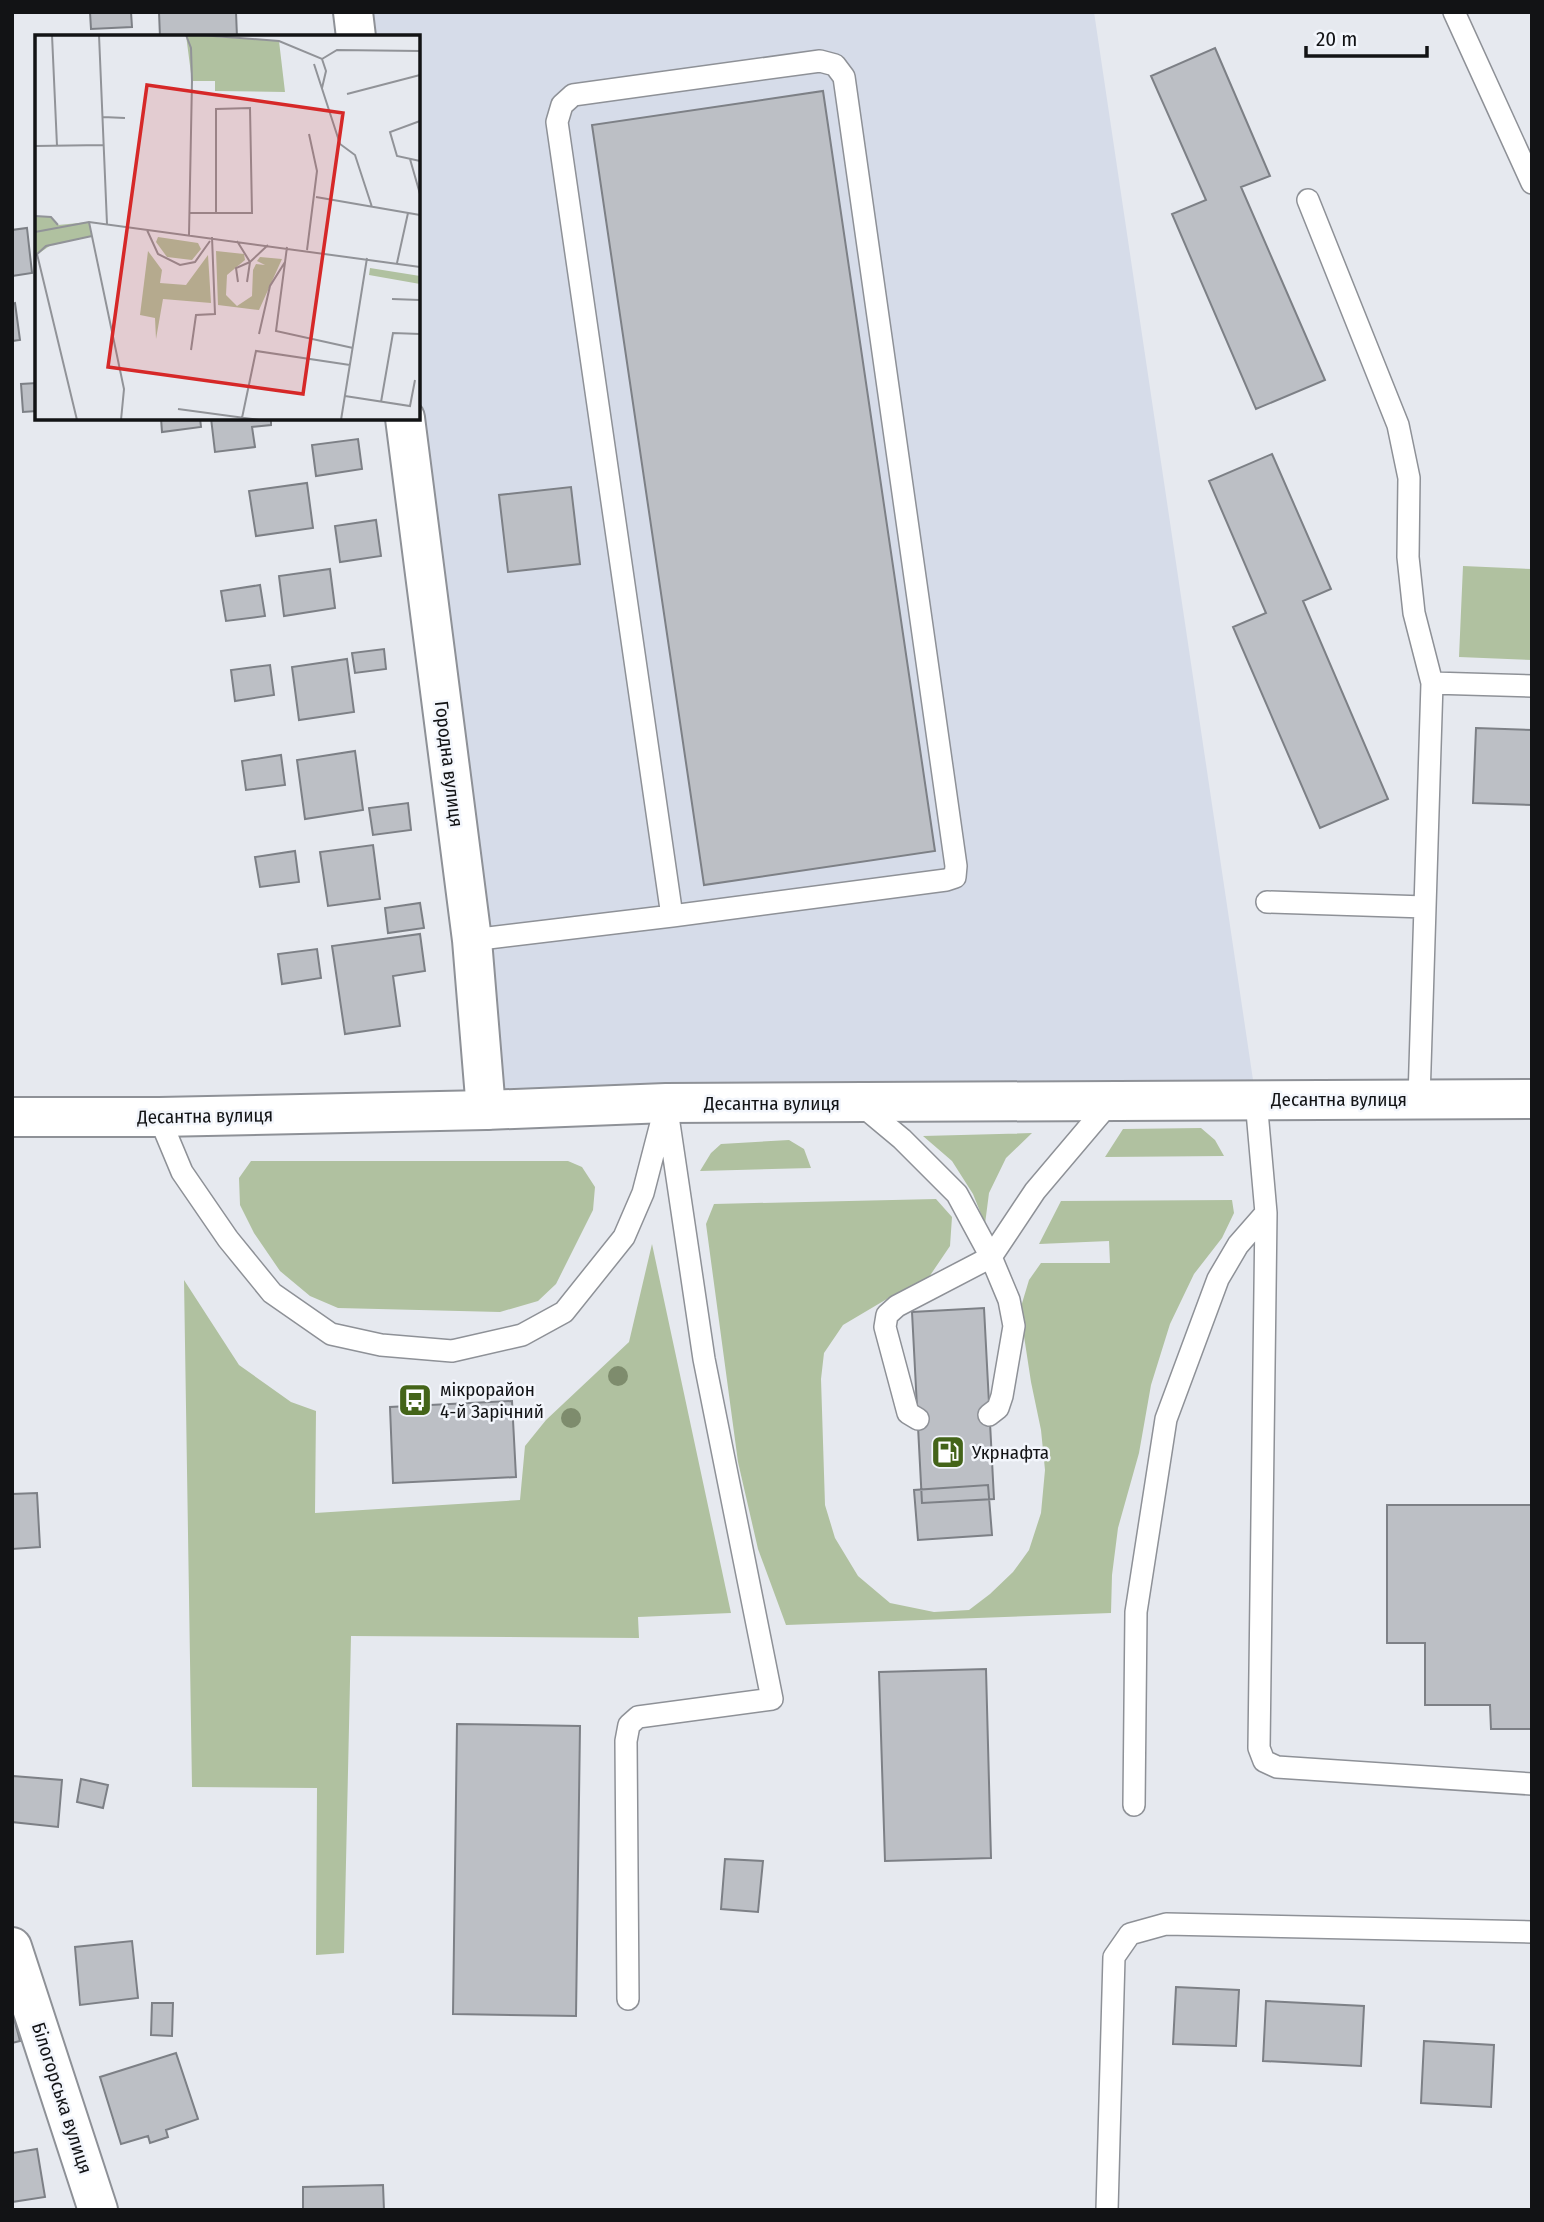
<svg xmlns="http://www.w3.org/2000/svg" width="1544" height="2222" font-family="'Fira Sans Condensed',sans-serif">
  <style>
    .built { fill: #d6dce9 }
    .green { fill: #b0c1a0 }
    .building { fill: #bcbfc5; stroke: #7d8086; stroke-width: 2 }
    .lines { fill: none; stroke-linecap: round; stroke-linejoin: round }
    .service-casing { stroke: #8e9197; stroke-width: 24 }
    .minor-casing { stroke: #8e9197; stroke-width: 42 }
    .secondary-casing { stroke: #8e9197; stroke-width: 42 }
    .service { stroke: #fff; stroke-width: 21 }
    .minor { stroke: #fff; stroke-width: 38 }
    .secondary { stroke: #fff; stroke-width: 38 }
    .tree { fill: #7e8c6d }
    .labels { text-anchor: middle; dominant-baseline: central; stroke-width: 5; stroke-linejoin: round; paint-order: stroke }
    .street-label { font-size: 19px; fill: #121315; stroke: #f3f6fc }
    .poi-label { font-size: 19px; fill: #121315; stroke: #f3f6fc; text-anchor: start }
    .inset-road { fill: none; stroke: #919398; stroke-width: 2 }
    .view { fill: #d62828; fill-opacity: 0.15; stroke: #d62828; stroke-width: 3.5 }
    .inset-edge { fill: none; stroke: #121315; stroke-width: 3.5 }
  </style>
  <rect width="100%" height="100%" fill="#e6e9ef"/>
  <path class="built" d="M353,12h741l162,1088 -770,10 -68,-692v-381h-62z"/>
  <path class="green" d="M1463,566l69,3v91l-73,-3z
    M1201,1128l14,12 9,16 -119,1 18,-28z
    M1032,1133l-26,25 -17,35 -4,31 -12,-30 -21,-33 -29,-25z
    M789,1140l15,9 7,19 -111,3 11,-18 10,-9z
    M251,1161h317l14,6 13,20 -2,23 -37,74 -18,17 -38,11 -162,-4 -28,-12 -30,-25 -26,-38 -14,-28 -1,-27z
    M936,1199l16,18 -2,29 -21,31 -32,16 -54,32 -19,28 -3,26 4,126 10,33 23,38 32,27 44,9 35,-2 21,-16 23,-22 16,-22 12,-37 4,-43 -4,-40 -10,-48 -11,-72 9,-30 12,-17h69l-1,-22 -70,3 22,-43 171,-1 2,13 -12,25 -28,36 -24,50 -19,61 -12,68 -21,75 -6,47 -1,38 -325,12 -28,-76 -20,-87 -32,-238 8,-20z
    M652,1244l79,369 -93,4 1,21 -288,-2 -7,317 -28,2 1,-167 -125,-1 -8,-507 55,85 52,37 25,9 -1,102 205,-13 5,-54 21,-26 83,-78z"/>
  <path class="building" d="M90,12h41l1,15 -41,2z
    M159,12h77l1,25h-77z
    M1215,48l55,128 -29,11 84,193 -69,29 -84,-195 34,-14 -55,-124z
    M823,91l112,760 -231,34 -112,-760z
    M27,228l5,45 -20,3v-46z
    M15,303l5,37 -8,1v-37z
    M37,383v28l-14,1 -2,-28z
    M161,418h39l1,9 -39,5z
    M211,418h60v7l-19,2 3,20 -40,5z
    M358,439l4,30 -46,7 -4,-31z
    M1272,454l59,135 -28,12 85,198 -68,29 -87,-201 33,-14 -57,-132z
    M307,483l6,45 -57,8 -7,-45z
    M571,487l9,77 -72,8 -9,-77z
    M376,520l5,36 -41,6 -5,-36z
    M330,569l5,39 -51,8 -5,-40z
    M260,585l5,31 -39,5 -5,-30z
    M384,649l2,20 -31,4 -3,-20z
    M347,659l7,53 -55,8 -7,-53z
    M270,665l4,30 -39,6 -4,-31z
    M1476,728l56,2v75l-59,-2z
    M355,751l8,59 -58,9 -8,-59z
    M281,755l4,30 -39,5 -4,-29z
    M408,803l3,27 -38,5 -4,-27z
    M373,845l7,54 -52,7 -8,-54z
    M295,851l4,31 -39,5 -5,-30z
    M420,903l4,25 -36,5 -3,-25z
    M420,934l5,37 -32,5 7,50 -55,8 -13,-88z
    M317,949l4,29 -39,6 -4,-30z
    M984,1308l10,191 -72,4 -10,-191z
    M512,1401l4,76 -123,6 -3,-76z
    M988,1485l4,50 -74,5 -4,-50z
    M37,1493l3,54 -28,2v-55z
    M1387,1505h145v224h-41l-1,-24h-65v-62h-38z
    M986,1669l5,189 -106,3 -6,-189z
    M457,1724l123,2 -4,290 -123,-2z
    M13,1776l49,4 -4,47 -46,-5z
    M81,1779l27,6 -5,23 -26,-6z
    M725,1859l38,2 -5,51 -37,-3z
    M132,1941l6,57 -58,7 -5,-58z
    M1176,1987l63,3 -3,56 -63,-2z
    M1266,2001l98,5 -3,60 -98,-5z
    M152,2003h21l-1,33 -21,-1z
    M12,2018h2l6,23 -8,2z
    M1424,2041l70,4 -3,62 -70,-4z
    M176,2053l22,66 -32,11 2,7 -18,6 -2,-7 -27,8 -21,-67z
    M37,2149l8,48 -33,5v-49z
    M383,2185l1,25h-81v-23z"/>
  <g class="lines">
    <g class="service-casing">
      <path id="service" d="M1454,12l78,171
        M1308,200l90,225 11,53 -1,79 6,56 18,70 -13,416
        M1432,683l100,3
        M1267,902l158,5
        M472,940l200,-24 -115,-794 5,-17 11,-10 247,-34 15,4 9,12 112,789 -1,11 -9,3 -274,36
        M1256,1100l10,113 -7,535 5,13 13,6 255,17
        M860,1104l42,35 55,55 34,63 44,-66 77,-91
        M159,1117l23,55 46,67 44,54 59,41 50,11 71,6 70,-16 42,-23 60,-75 19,-44 21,-81
        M918,1419l-10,-6 -23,-86 2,-12 10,-9 94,-49 18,43 5,26 -12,70 -4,12 -9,7
        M1134,1805l2,-193 30,-193 52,-140 20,-34 28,-32
        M628,1999l-2,-258 3,-16 9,-8 134,-18 -68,-340 -38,-256
        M1107,2210l7,-253 16,-23 36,-10 366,8"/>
    </g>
    <g class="minor-casing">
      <path id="minor" d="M353,12l3,25
        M405,418l67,522 14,170
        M12,1947l86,263"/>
    </g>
    <g class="secondary-casing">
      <path id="secondary" d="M12,1117h147l327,-7 180,-7 866,-4"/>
    </g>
    <use href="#service" class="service"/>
    <use href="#minor" class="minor"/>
    <use href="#secondary" class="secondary"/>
  </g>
  <g class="tree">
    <circle cx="618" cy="1376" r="10"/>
    <circle cx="571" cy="1418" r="10"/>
  </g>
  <defs>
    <g id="bus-square" transform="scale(1.75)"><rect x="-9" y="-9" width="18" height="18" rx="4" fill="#446419" stroke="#f3f6fc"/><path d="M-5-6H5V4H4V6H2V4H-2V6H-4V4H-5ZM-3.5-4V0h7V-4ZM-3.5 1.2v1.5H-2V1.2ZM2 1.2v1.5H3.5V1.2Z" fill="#fff"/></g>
    <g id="fuel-square" transform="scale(1.75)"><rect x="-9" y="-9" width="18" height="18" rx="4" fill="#446419" stroke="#f3f6fc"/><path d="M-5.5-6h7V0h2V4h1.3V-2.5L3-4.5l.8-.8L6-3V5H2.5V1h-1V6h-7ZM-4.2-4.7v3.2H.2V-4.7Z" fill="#fff"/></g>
  </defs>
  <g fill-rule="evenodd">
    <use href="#bus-square" x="415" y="1400"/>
    <use href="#fuel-square" x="948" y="1452"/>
  </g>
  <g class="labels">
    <g class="street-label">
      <text transform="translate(449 764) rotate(83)">Городна вулиця</text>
      <text x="1339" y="1099">Десантна вулиця</text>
      <text x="772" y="1103">Десантна вулиця</text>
      <text transform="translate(205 1116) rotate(-1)">Десантна вулиця</text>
      <text transform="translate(62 2098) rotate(72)">Білогорська вулиця</text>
    </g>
    <g class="poi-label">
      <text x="440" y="1389">мікрорайон<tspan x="440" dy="22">4-й Зарічний</tspan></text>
      <text x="972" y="1452">Укрнафта</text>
    </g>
  </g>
  <g transform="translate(35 35)">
    <rect width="385" height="385" fill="#e6e9ef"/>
    <path d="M151,0l93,6 6,51 -70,-1v-10h-23zM0,181l16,1 7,8 31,-3 3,14 -41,9 -16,11zM123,202l40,6 3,6 -9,11 -25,-3 -11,-15zM113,216l14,19 -2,13 26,2 22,-30 3,48 -48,-4 -7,40 -1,-21 -15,-3zM181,216l28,3 1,6 -18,15 -1,20 11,11 15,-10 1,-26 3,-6 9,1 -8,-4 3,-4 22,2 -23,51 -41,-5zM335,233l50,8v8l-51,-9z" fill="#b0c1a0"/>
    <path class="inset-road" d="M17,0l5,111M64,0l8,189M151,0l5,13 1,33 -3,154M165,0l79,6 43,18 15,-9 83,1M287,24l4,12 -4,17M279,29l26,80 15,11 17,52M312,59l73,-19M68,82l22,1M385,86l-30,11 7,24 23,5M0,111l69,-1M375,124l10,35M281,162l104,18M155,178h26v-104l34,-1 2,105h-36M0,181l16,1 7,8M54,187l35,167 -3,31M112,195l11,24 22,11 15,-3 15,-21M0,197l54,-10 331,45M202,206l13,21 18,-17M252,212l-11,84 77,17M272,215l10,-79 -8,-37M2,219l40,166M0,221l11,-10 46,-10M362,228l11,-50M203,247l-2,-14 14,-6 -3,20M357,264l28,1M224,299l11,-48 15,-24M156,315l5,-35 19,-1 -3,-77M310,361l65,10 5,-26M346,367l12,-69 27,1M143,374l81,11M207,383l14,-67 94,14M306,385l26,-162"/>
    <path class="view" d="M112,50l196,28 -40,281 -195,-27z"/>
    <rect width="385" height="385" class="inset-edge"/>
  </g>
  <rect width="1544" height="2222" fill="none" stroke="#121315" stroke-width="28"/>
  <path d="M1306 46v10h121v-10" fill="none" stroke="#121315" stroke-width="3.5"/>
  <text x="1316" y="46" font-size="21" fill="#121315" stroke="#f3f6fc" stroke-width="5" paint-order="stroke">20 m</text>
</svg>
